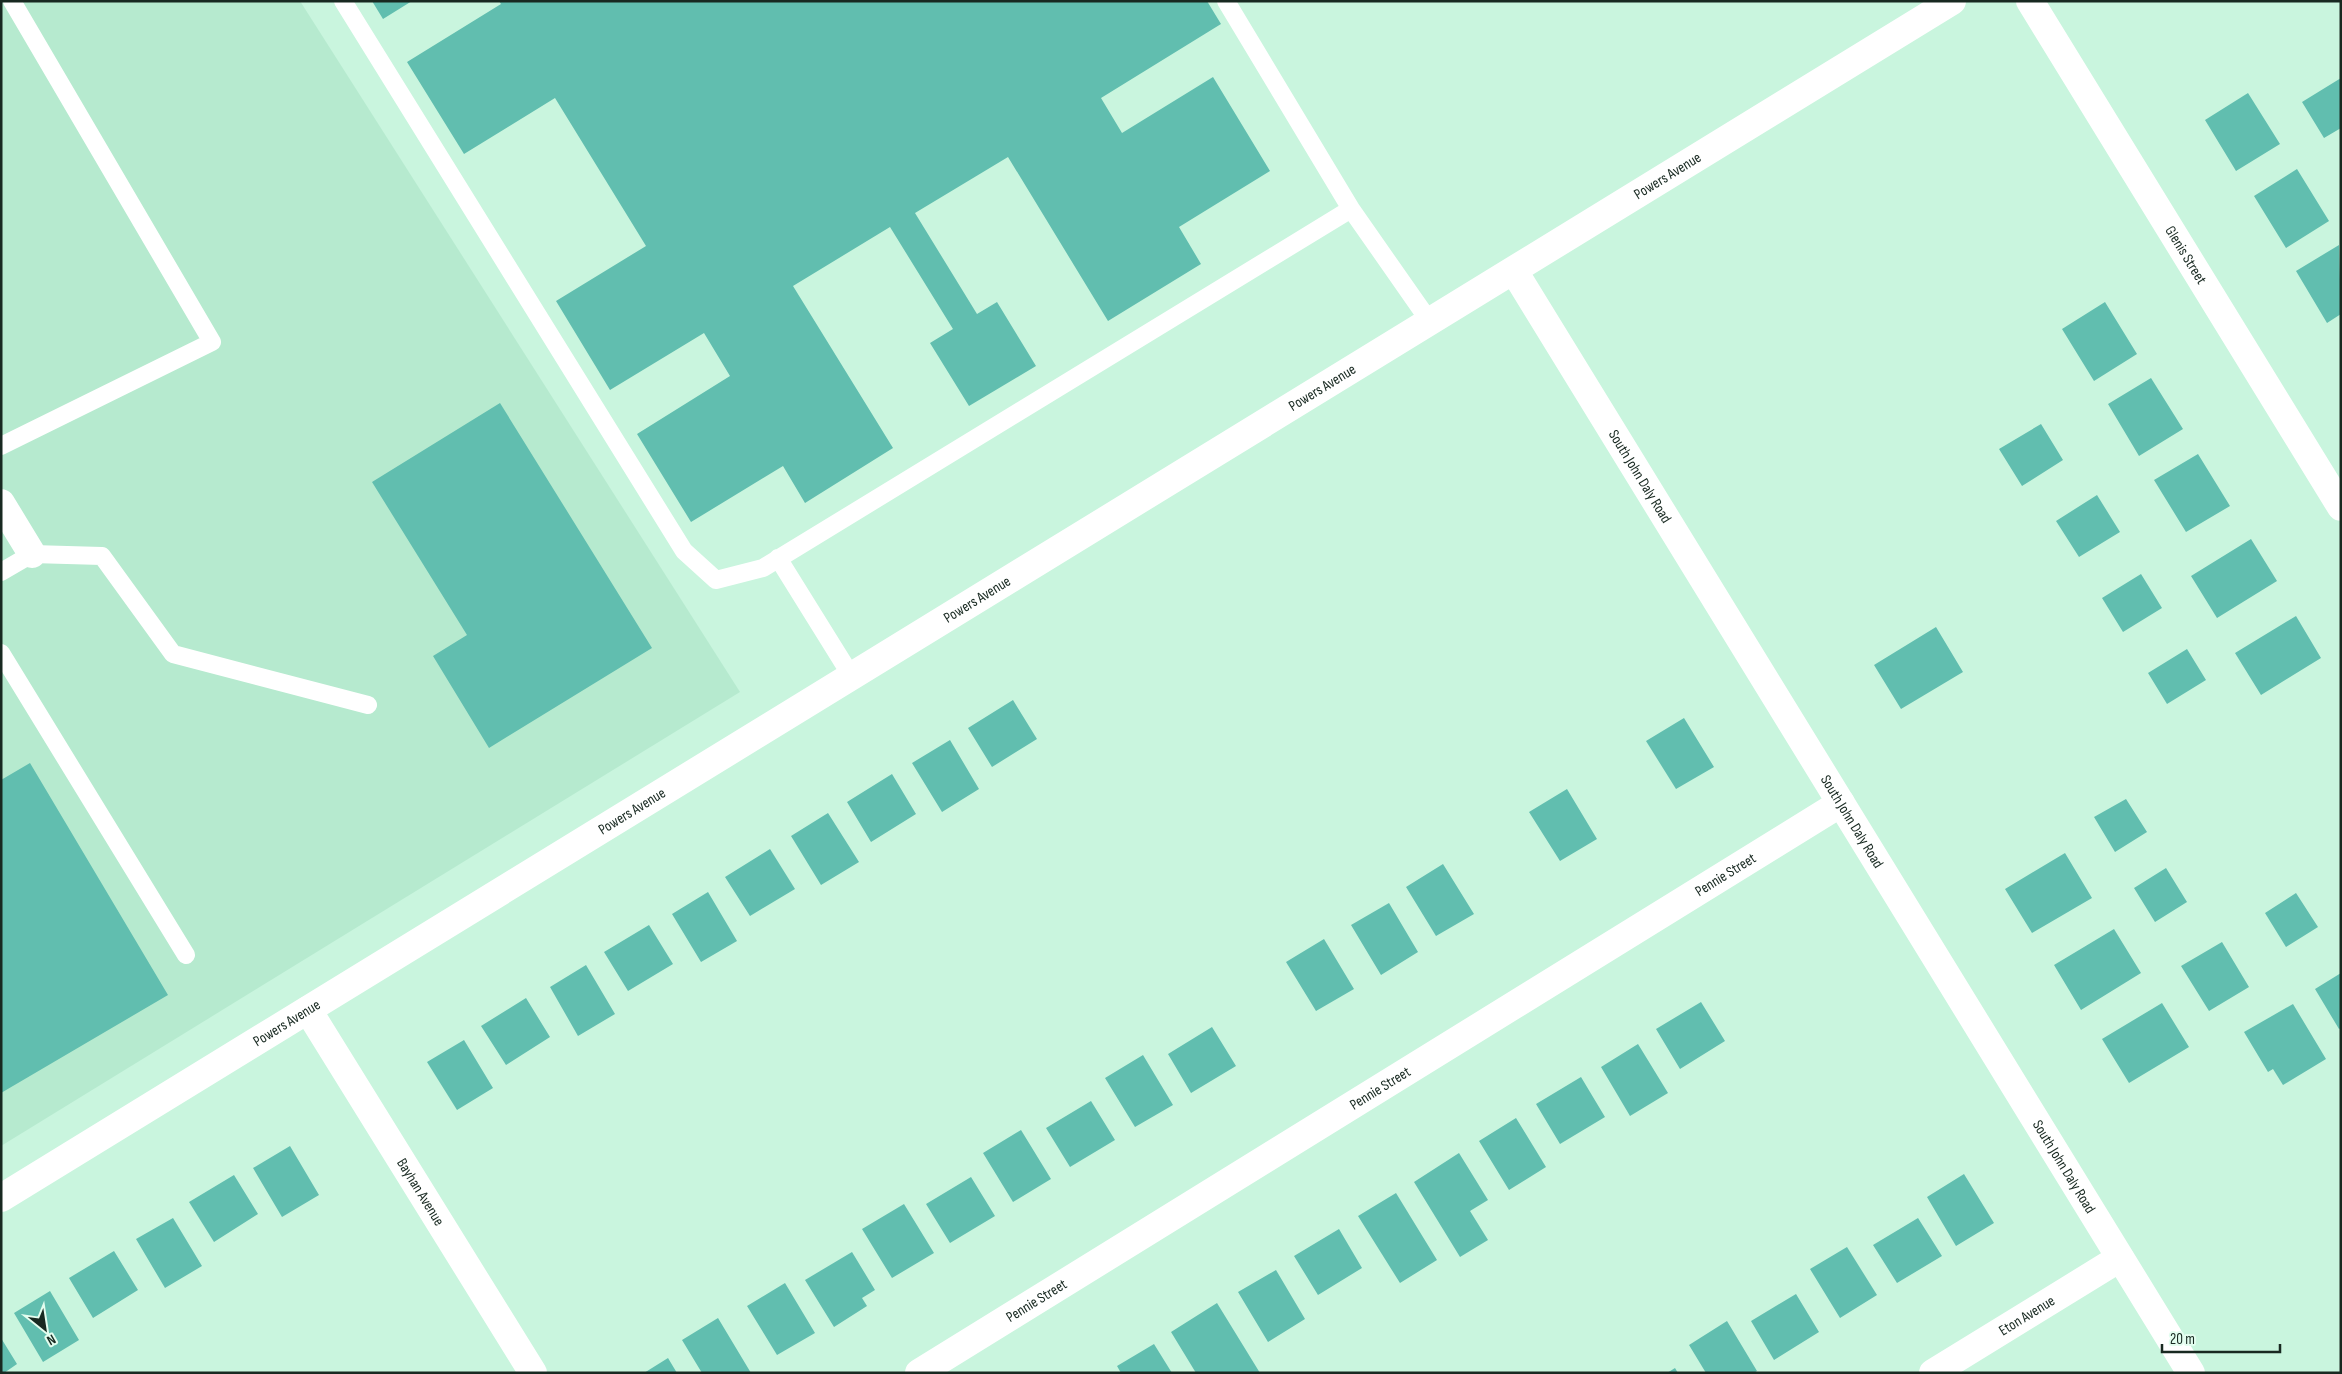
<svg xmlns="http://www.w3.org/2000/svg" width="2342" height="1374" font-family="'Sofia Sans Condensed',sans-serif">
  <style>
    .built { fill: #b6eacf }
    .building { fill: #61beaf }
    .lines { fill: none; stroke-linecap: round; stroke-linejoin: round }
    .lane { stroke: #fff; stroke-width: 18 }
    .street { stroke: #fff; stroke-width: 28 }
    .labels { text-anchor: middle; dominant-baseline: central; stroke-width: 5; stroke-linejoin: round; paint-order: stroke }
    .street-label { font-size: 15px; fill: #182921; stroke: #e3fdef }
  </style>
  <rect width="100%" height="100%" fill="#c9f5de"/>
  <path class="built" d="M1,1h299l440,691 -739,454z"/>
  <path class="building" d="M372,1h40l-29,18z
    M499,1h708l14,23 -120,74 21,35 91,-56 57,94 -91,56 22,37 -93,57 -100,-164 -93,56 62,101 20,-12 39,64 -67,40 -39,-63 23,-14 -63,-102 -97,59 100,162 -88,55 -22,-37 -92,56 -54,-88 93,-58 -26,-43 -94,57 -54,-89 90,-55 -91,-148 -91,56 -57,-92 94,-58z
    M2341,78v50l-17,10 -22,-36z
    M2248,93l32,51 -44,27 -31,-51z
    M2297,169l32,52 -43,27 -32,-52z
    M2339,245l2,69 -14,9 -31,-52z
    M2105,302l32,52 -43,27 -32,-52z
    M2151,378l32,51 -44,27 -31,-52z
    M500,403l152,245 -163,100 -56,-92 34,-21 -95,-153z
    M2041,424l22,36 -41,26 -23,-37z
    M2198,454l32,52 -44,26 -32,-52z
    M2097,495l23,37 -41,25 -23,-36z
    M2251,539l26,42 -60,37 -26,-42z
    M2141,574l21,34 -39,24 -21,-34z
    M2296,616l25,42 -60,37 -26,-42z
    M1936,627l27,45 -62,37 -27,-44z
    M2187,649l19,31 -39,24 -19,-31z
    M1013,700l24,39 -45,28 -24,-39z
    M1684,718l30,49 -38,22 -30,-48z
    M950,740l29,49 -37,23 -30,-49z
    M30,763l138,232 -167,98v-313z
    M892,774l24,40 -45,28 -24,-40z
    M1567,789l30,50 -37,22 -31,-49z
    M2126,799l21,33 -32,20 -21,-35z
    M828,813l31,49 -38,23 -30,-49z
    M770,849l25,40 -45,27 -25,-39z
    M2065,853l27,45 -60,35 -27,-44z
    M1443,864l31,50 -38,22 -30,-49z
    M2166,868l21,34 -32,20 -21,-34z
    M708,892l29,49 -36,21 -29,-48z
    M2296,893l22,34 -32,20 -21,-34z
    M1389,903l29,49 -37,23 -30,-50z
    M649,925l24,39 -45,27 -24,-39z
    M2114,929l27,44 -60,37 -27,-45z
    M1324,939l30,50 -38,22 -30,-49z
    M2222,942l27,45 -40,24 -28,-45z
    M586,965l29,49 -37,22 -28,-49z
    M2341,973v55l-2,1 -24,-40z
    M526,998l24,39 -44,28 -25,-39z
    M1701,1002l24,39 -45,28 -24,-40z
    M2162,1003l27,44 -60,36 -27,-44z
    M2293,1004l33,55 -43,26 -10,-16 -5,3 -24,-40z
    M1212,1027l24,39 -45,27 -23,-39z
    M464,1040l29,48 -36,22 -30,-48z
    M1638,1044l30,49 -38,23 -29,-49z
    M1143,1055l30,50 -38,22 -30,-49z
    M1581,1077l24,40 -45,27 -24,-40z
    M1091,1101l24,39 -45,27 -24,-39z
    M1516,1118l30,49 -37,23 -30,-49z
    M1021,1130l30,49 -38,23 -30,-49z
    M290,1146l29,49 -37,22 -29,-49z
    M1459,1153l29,47 -18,11 18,29 -28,17 -46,-75z
    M1964,1174l30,49 -38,23 -29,-49z
    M234,1175l24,39 -44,28 -25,-40z
    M971,1177l24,39 -45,27 -24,-39z
    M1396,1193l41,67 -37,23 -42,-67z
    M904,1204l30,49 -42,25 -30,-49z
    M173,1218l29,48 -37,22 -29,-49z
    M1918,1218l24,38 -45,27 -24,-38z
    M1339,1229l23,39 -44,27 -24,-39z
    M1847,1247l30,48 -37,23 -30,-49z
    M114,1251l24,39 -45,28 -24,-40z
    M852,1252l23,38 -13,8 5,8 -33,21 -29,-47z
    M1276,1270l29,49 -37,23 -30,-50z
    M785,1283l30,50 -38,22 -30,-49z
    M50,1291l29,49 -36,22 -29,-49z
    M1796,1294l23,38 -45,28 -23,-39z
    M1217,1303l43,70h-64l-25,-41z
    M718,1318l33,55h-49l-20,-33z
    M1727,1321l30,50 -3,2h-48l-17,-28z
    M1,1338l16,26 -13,9h-3z
    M1154,1344l18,29h-51l-4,-7z
    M668,1358l9,15h-33z
    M1675,1368l3,5h-11z"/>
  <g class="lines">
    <path class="lane" d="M343,1l341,550 32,29 47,-12 588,-359
      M1226,1l125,208 79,113
      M1,446l211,-104 -200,-341
      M778,558l74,119
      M1,572l31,-18 70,2 71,98 195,51
      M1,653l185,302"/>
    <g class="street">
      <path id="s1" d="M2030,1l311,506"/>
      <path id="s2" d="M1514,271l677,1102"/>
      <path d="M1,503l31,51"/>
      <path id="s3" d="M308,1010l225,363"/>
      <path id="s4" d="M1,1198l1951,-1197"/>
      <path id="s5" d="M919,1373l922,-570"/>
      <path id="s6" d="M1933,1373l187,-115"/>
    </g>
  </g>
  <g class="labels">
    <g class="street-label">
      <text stroke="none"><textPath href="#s4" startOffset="1955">Powers Avenue</textPath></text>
      <text stroke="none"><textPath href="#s1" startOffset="298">Glenis Street</textPath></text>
      <text stroke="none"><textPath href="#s4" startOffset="1550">Powers Avenue</textPath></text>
      <text stroke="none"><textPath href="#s2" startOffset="241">South John Daly Road</textPath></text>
      <text stroke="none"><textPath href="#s4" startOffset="1145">Powers Avenue</textPath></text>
      <text stroke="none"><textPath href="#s4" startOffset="740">Powers Avenue</textPath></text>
      <text stroke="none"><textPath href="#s2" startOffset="646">South John Daly Road</textPath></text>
      <text stroke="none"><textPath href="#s5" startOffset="948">Pennie Street</textPath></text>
      <text stroke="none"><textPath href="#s4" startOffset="335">Powers Avenue</textPath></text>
      <text stroke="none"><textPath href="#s5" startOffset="542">Pennie Street</textPath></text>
      <text stroke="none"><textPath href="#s2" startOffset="1051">South John Daly Road</textPath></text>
      <text stroke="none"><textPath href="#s3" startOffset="214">Bayhan Avenue</textPath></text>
      <text stroke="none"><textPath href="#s5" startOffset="138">Pennie Street</textPath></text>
      <text stroke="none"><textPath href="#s6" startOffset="110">Eton Avenue</textPath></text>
    </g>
  </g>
  <rect width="2342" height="1374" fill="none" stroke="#182921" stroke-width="5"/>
  <g transform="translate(45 1329) rotate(150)" stroke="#e3fdef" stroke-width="4" paint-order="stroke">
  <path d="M0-4L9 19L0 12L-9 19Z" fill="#182921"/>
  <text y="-8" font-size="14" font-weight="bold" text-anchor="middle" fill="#182921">N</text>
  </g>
  <path d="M2162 1344v8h118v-8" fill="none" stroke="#182921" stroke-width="2.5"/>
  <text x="2170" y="1344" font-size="15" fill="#182921" stroke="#e3fdef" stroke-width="4" paint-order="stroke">20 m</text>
</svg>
